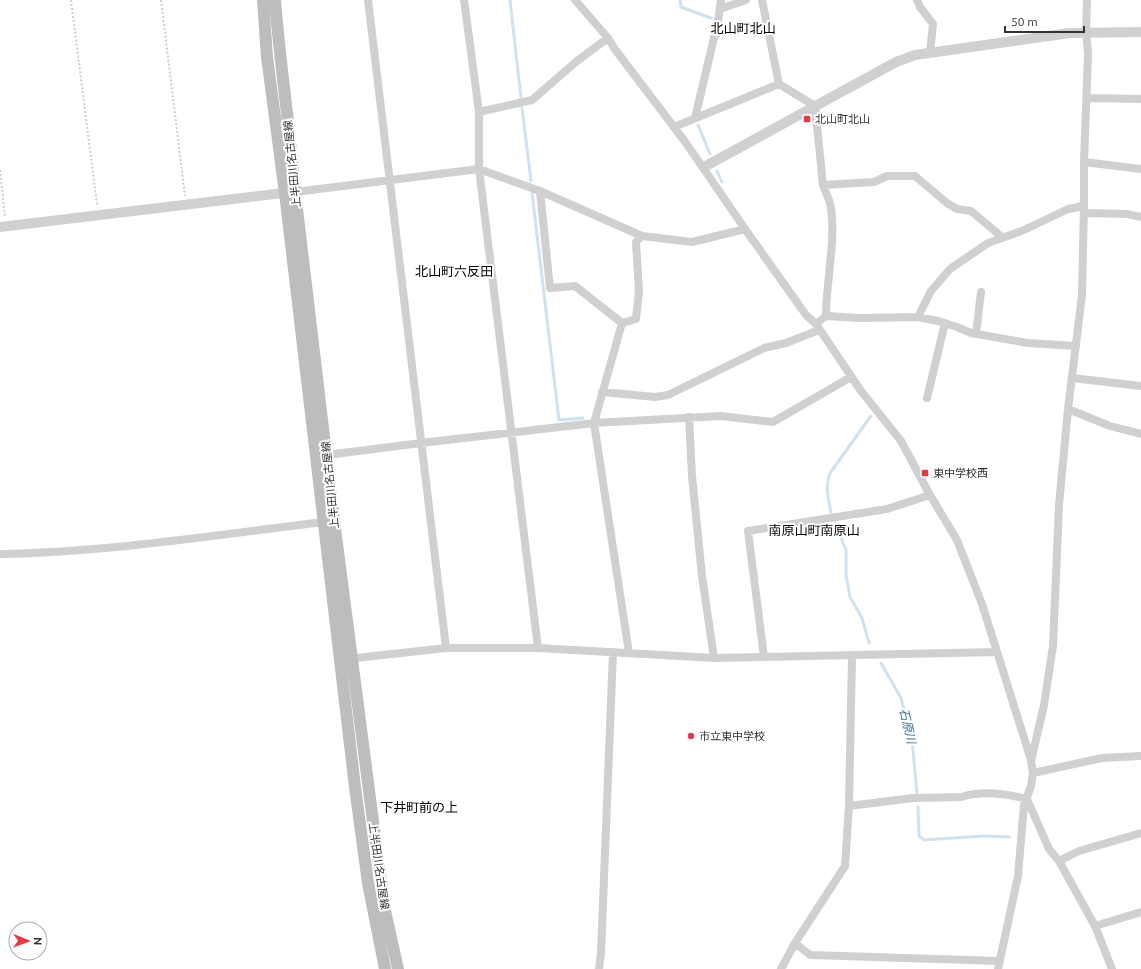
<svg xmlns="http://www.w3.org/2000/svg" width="1141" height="969" font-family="Ubuntu,'Noto Sans JP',sans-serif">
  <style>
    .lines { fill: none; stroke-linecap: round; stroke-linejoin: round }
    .stream { stroke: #cfe2ee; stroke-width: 3 }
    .path { stroke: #cdcdcd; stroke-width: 2; stroke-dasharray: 2 2; stroke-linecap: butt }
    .minor { stroke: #d0d0d0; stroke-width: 8 }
    .tertiary { stroke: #d0d0d0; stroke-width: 10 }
    .secondary { stroke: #bdbdbd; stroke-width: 12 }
    .poi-dot { fill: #e63946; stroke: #fff; stroke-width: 1.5 }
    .labels { text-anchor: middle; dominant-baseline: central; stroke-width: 4; stroke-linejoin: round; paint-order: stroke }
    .poi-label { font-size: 11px; fill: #333; stroke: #fff; text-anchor: start }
    .street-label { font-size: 11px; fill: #333; stroke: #fff }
    .water-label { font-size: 12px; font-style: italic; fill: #3f7597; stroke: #fff }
    .quarter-label { font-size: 13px; fill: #000; stroke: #fff }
  </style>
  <rect width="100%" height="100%" fill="#fff"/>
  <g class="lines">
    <path class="stream" d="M510,0l11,98
      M680,0l1,7 30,11
      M522,108l9,73
      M698,125l12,29
      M717,171l5,11
      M532,193l27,227 24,-2
      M831,512c-3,-13 -6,-26 -1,-39l41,-57
      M835,523l11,27v25l4,22 12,21 7,25
      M881,663l20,35 11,42 5,53
      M918,807l1,29 5,4 60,-4 26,1"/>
    <path class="path" d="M71,0l26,205
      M161,0l24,196
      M0,170l5,47"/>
    <path class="minor" d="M368,0l78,648
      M464,0l15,112v57l59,479
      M575,0l33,38 6,10 72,95 59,86 61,86 10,9 45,67 40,50 29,54 27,45 25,64 49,156
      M762,0l17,84 36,22 8,79
      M917,0l3,7 13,17 -3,29
      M720,9l26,-9
      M1087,98l54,1
      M479,112l53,-12 45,-39 31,-23
      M695,118l23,-97 3,-21
      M674,127l105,-43
      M1084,162l57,7
      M540,191l10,97 25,-2 47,37
      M295,192l184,-23 61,22 102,45 50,6 53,-13
      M1084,213l43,1 14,3
      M826,316c0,-34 11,-80 4,-113 -2,-6 -5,-12 -7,-18l51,-3 13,-6h28l32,27 10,6 14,2 31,26
      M918,317l13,-26 13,-15 6,-7 38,-26 36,-13 44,-21 16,-3
      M816,324l10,-8 34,2 58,-1 20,4 19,6 14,6 57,10 48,3
      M976,334l5,-42
      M1072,378l69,8
      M602,392l53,5 13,-2 96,-47 22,-5 33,-13
      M927,398l18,-75
      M1068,409l42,17 31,8
      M689,417l3,59 10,100 12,82
      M327,455l94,-12 173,-20 127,-7 52,6 78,-45
      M0,554c108,-2 216,-19 323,-32
      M629,653l-35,-230 28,-100 14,-4 3,-28 -3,-49 6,-6
      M764,657l-16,-126 139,-22 43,-14
      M347,659l99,-11h92l176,10 283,-6
      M1033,773l69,-15 39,-2
      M1027,799l22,50 10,12 36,65 17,43
      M849,806l64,-8 48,-1c21,-7 46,-3 66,2
      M1059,861l20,-10 62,-18
      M1095,926l46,-14
      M795,943l15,12 190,6
      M599,969l2,-16 12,-301
      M781,969l14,-26 50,-77 4,-60 3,-151
      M998,969l20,-93 6,-71 7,-19 2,-13 -2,-12 13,-56 9,-59 6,-141 9,-96 14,-114 2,-89v-44l4,-109 -2,-21 1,-32"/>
    <path class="tertiary" d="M704,167l192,-105 19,-7 155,-22 71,-1
      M0,227l292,-35"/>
    <path class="secondary" d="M263,0l4,57 18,136 70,594 13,96 17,86
      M275,0c5,64 15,128 20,192l39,329 50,385 14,63"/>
  </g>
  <g class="poi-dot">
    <rect x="803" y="115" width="8" height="8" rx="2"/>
    <rect x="921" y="469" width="8" height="8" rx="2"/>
    <circle cx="691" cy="736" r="4"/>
  </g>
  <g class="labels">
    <g class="poi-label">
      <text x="815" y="119">北山町北山</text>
      <text x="933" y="473">東中学校西</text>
      <text x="699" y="736">市立東中学校</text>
    </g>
    <g class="street-label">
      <text transform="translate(292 164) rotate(-96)">上半田川名古屋線</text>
      <text transform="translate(330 485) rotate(-96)">上半田川名古屋線</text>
      <text transform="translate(379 866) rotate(82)">上半田川名古屋線</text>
    </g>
    <g class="water-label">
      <text transform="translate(908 726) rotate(77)">石原川</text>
    </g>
    <g class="quarter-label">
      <text x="743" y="28">北山町北山</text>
      <text x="454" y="271">北山町六反田</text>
      <text x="814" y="530">南原山町南原山</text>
      <text x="419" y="807">下井町前の上</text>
    </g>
  </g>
  <g transform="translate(28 941) rotate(91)"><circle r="19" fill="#ffffff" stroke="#adadad"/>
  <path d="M0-3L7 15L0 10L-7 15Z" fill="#e63946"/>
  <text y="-6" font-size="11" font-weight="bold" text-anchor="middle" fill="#333333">N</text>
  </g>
  <path d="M1005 26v6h79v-6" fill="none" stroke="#333333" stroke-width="2"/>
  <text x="1011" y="26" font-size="12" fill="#333333" stroke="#ffffff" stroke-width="3" paint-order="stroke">50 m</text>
</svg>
